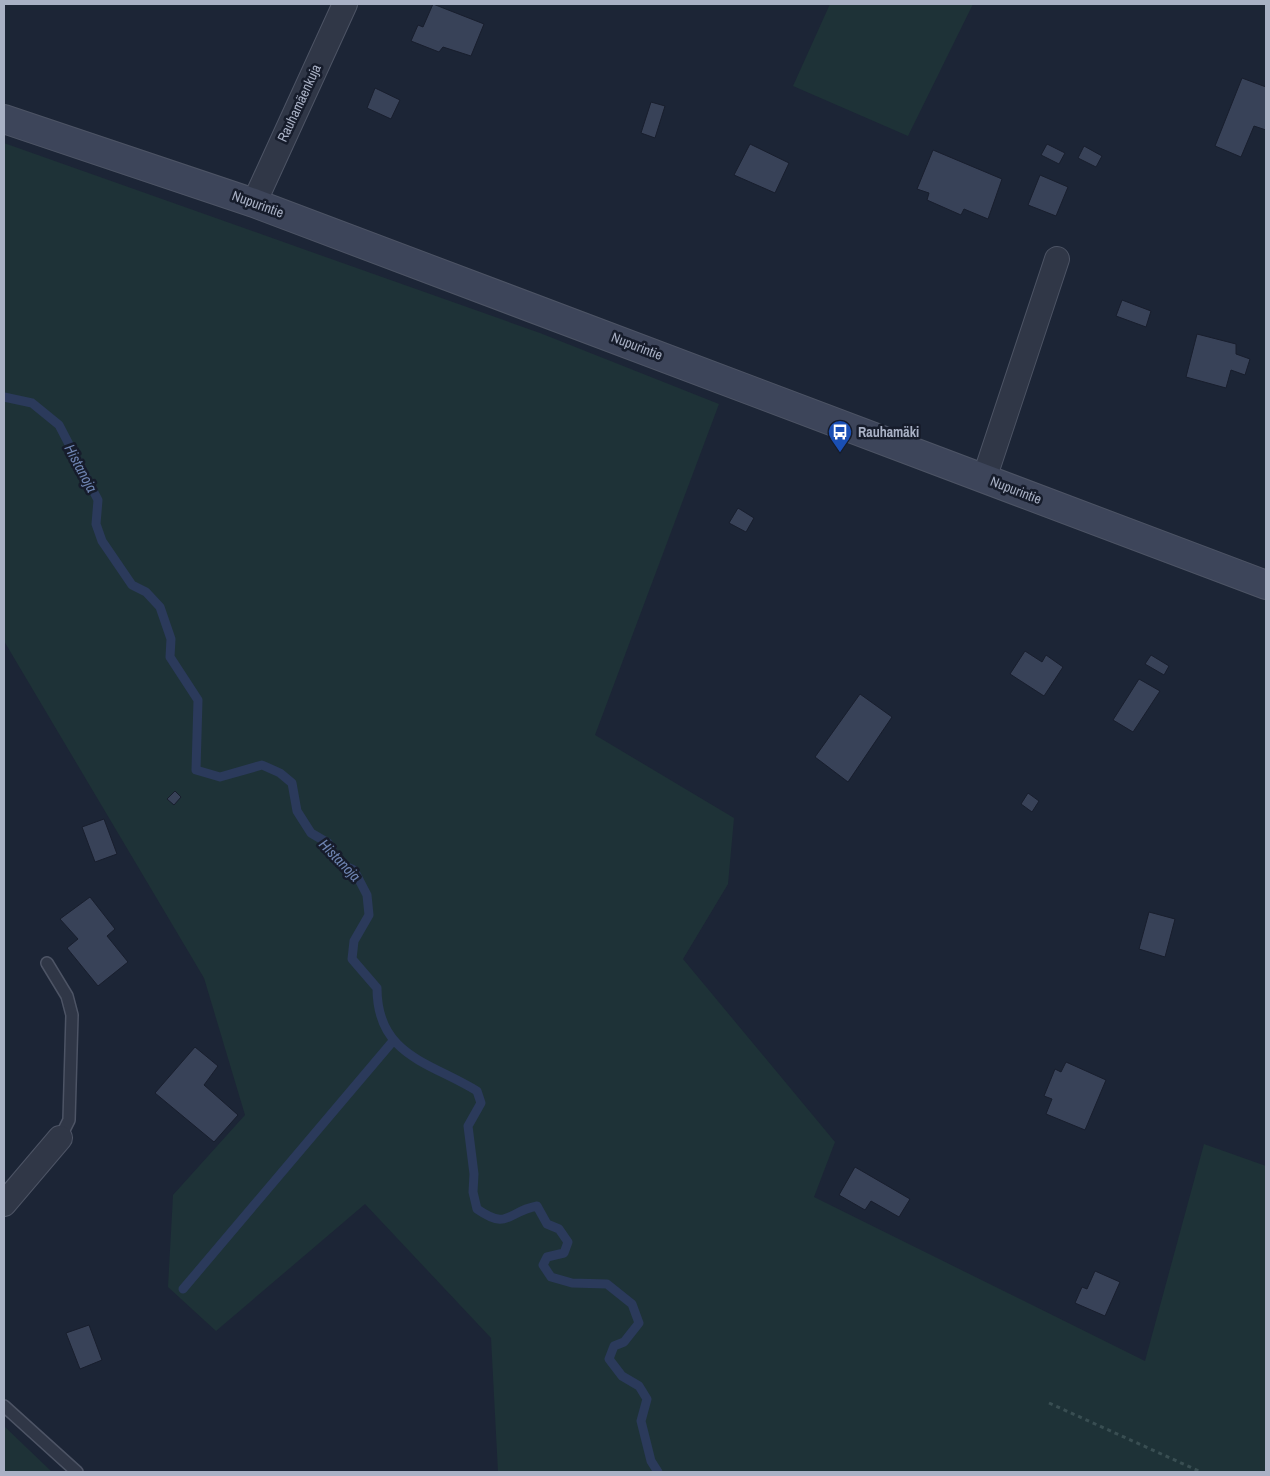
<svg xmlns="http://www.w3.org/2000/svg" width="1270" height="1476" font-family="'Archivo Narrow',sans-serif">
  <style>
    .green { fill: #1e3237 }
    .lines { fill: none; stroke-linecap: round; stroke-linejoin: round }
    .stream { stroke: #2b3a5b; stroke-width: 9 }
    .building { fill: #384258; stroke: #181e2d }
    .service-casing { stroke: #4d5465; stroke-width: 14 }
    .minor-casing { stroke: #4d5465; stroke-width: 26 }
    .secondary-casing { stroke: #4d5465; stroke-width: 30 }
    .path { stroke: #394e52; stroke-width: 3; stroke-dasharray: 4 4; stroke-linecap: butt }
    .service { stroke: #303747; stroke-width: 11 }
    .minor { stroke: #303747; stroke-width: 24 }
    .secondary { stroke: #3d455a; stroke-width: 28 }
    .labels { text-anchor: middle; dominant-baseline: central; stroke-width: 5; stroke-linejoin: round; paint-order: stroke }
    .street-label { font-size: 14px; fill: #a9b1c5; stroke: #161c2b }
    .poi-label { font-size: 14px; font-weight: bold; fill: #a9b1c5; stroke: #161c2b; text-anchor: start }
    .water-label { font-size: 15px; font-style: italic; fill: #6e84b1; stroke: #161c2b }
  </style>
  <rect width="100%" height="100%" fill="#1c2536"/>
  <path class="green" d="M830,4h143l-65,132 -115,-50z
    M4,143l536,190 179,71 -124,331 139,83 -6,66 -45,75 152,183 -21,55 331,164 59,-217 62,22v306h-768l-7,-134 -126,-134 -149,127 -48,-44 5,-92 72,-80 -41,-137 -200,-337z
    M4,1426l48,46h-48z"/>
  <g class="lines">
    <path class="stream" d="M4,397l28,6 27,22 39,75 -2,24 6,17 30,44 14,7 14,15 11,32 -1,18 28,43 -2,70 24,7 42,-12 18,8 12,10 5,28 14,22 17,10 11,20 15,7 13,25 2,20 -15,26 -2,18 25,29c0,68 53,74 100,103l4,12 -13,23 6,48 -1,18 4,17c32,22 29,3 60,-3l10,18 12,5 9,13 -4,11 -17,4 -4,8 8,12 21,6 35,1 25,20 7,19 -15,19 -10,4 -5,13 13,17 17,10 8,13 -6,22 10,40 7,11
      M183,1289l210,-248"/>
  </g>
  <path class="building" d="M433,4l51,20 -13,32 -28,-9 -4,5 -28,-11 7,-16 5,2z
    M1242,78l24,9v43l-12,-4 -13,31 -26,-11z
    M375,88l25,12 -9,19 -24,-11z
    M651,102l14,4 -10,32 -14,-5z
    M750,144l39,19 -14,30 -41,-18z
    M1047,144l18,9 -6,11 -18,-9z
    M1084,146l18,10 -6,11 -18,-9z
    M933,150l69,29 -14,40 -24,-10 -3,6 -34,-15 2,-7 -12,-4z
    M1040,175l28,12 -12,29 -28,-11z
    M1122,300l29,11 -5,16 -30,-11z
    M1197,334l39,10v10l14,5 -5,16 -14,-5 -5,18 -40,-11z
    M738,508l16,10 -8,14 -17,-9z
    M1025,651l17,11 4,-7 17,12 -19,29 -34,-22z
    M1151,655l18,11 -5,9 -19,-11z
    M1139,679l21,12 -27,41 -20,-12z
    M860,694l32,23 -44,65 -33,-25z
    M175,791l6,6 -7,8 -7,-6z
    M1028,793l11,8 -7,11 -11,-8z
    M104,819l13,35 -22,8 -13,-35z
    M90,897l25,32 -8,7 21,26 -30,24 -31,-38 11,-9 -18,-20z
    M1149,912l26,7 -10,38 -26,-8z
    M195,1047l23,19 -14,19 34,30 -24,27 -59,-49z
    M1066,1062l40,18 -21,50 -39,-16 6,-15 -8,-3 11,-27 6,3z
    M855,1167l55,32 -11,18 -28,-16 -6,9 -26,-15z
    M1095,1271l25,11 -15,34 -30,-13 7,-16 5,2z
    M89,1325l13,35 -22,9 -14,-36z"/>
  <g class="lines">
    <g class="service-casing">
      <path id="service" d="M47,963l20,33 5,19 -3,105 -9,18
        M4,1406l73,66"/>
    </g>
    <g class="minor-casing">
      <path id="minor" d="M254,203l91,-199
        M984,479l73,-220
        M4,1204l56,-66"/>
    </g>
    <g class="secondary-casing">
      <path id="secondary" d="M4,119l250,84 1012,382"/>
    </g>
    <path class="path" d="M1049,1403l152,69"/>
    <use href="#service" class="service"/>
    <use href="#minor" class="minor"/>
    <use href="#secondary" class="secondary"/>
  </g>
  <defs>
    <g id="bus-pin" transform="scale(1.25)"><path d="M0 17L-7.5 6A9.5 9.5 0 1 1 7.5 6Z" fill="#1a4fb4" stroke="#161c2b"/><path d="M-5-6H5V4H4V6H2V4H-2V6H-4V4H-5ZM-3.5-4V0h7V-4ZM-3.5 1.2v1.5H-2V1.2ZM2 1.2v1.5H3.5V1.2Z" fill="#fff"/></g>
  </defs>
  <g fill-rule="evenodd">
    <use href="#bus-pin" x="840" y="432"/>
  </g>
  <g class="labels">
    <g class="street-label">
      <text transform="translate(299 103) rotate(-65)">Rauhamäenkuja</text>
      <text transform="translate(258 204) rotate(20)">Nupurintie</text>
      <text transform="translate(637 346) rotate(21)">Nupurintie</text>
      <text transform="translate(1016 490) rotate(21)">Nupurintie</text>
    </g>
    <g class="poi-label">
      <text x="858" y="432">Rauhamäki</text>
    </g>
    <g class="water-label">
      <text transform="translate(81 468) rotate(62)">Histanoja</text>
      <text transform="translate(340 860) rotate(46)">Histanoja</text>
    </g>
  </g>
  <rect width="1270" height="1476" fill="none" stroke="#a9b1c5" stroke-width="10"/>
</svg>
